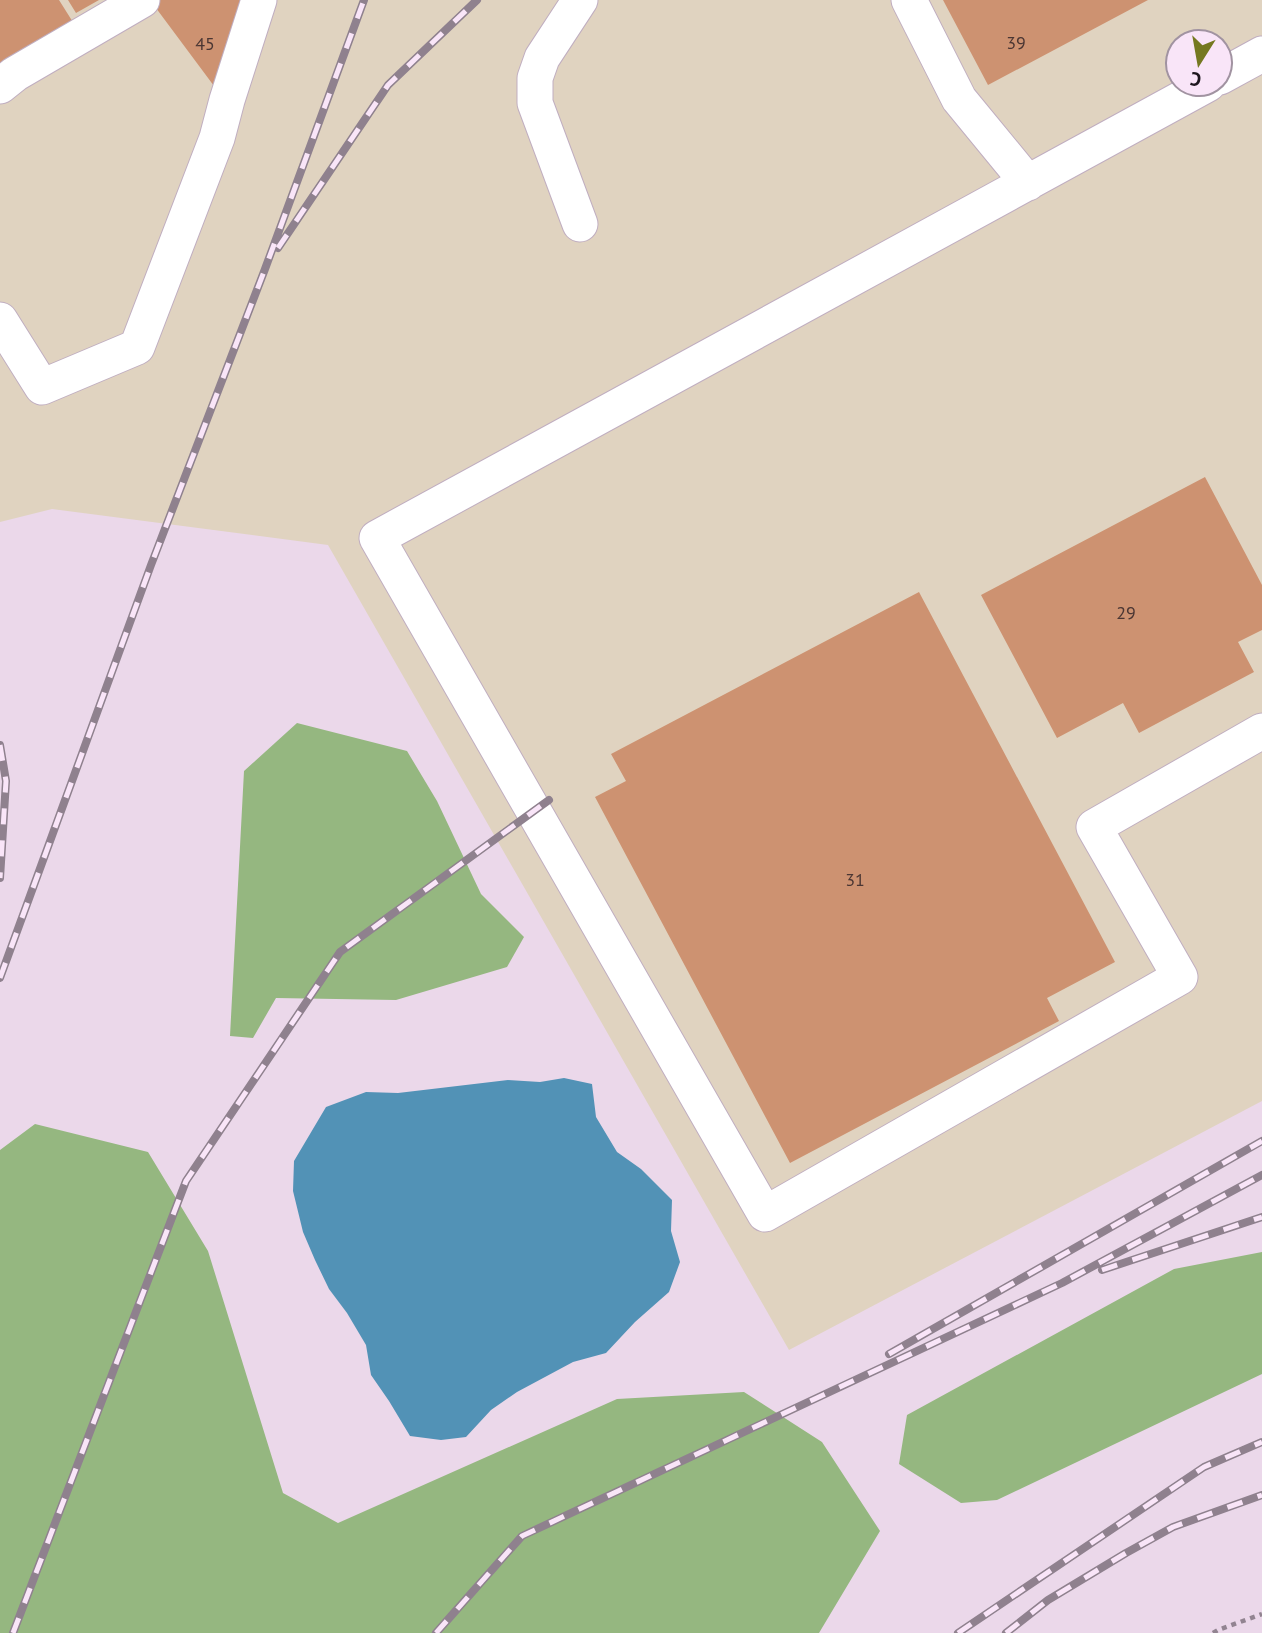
<svg xmlns="http://www.w3.org/2000/svg" width="1262" height="1633" font-family="'PT Sans',sans-serif">
  <style>
    .industrial { fill: #e0d3c0; fill-rule: evenodd }
    .forest { fill: #95b780 }
    .water { fill: #5292b6 }
    .building { fill: #cd9271 }
    .lines { fill: none; stroke-linecap: round; stroke-linejoin: round }
    .minor-casing { stroke: #c0aec0; stroke-width: 37 }
    .path { stroke: #928491; stroke-width: 4.5; stroke-dasharray: 5 5; stroke-linecap: butt }
    .minor { stroke: #fff; stroke-width: 35 }
    .rail-casing { stroke: #8f818e; stroke-width: 8 }
    .rail { stroke: #f9e5f8; stroke-width: 5; stroke-dasharray: 16; stroke-linecap: butt }
    .labels { text-anchor: middle; dominant-baseline: central; stroke-width: 6; stroke-linejoin: round; paint-order: stroke }
    .number-label { font-size: 18px; fill: #4a3633 }
  </style>
  <rect width="100%" height="100%" fill="#ebd8ea"/>
  <path class="industrial" d="M0,0h1262v1101l-473,249 -461,-805 -276,-36 -52,13zM1178,42h42v42h-42z"/>
  <path class="forest" d="M297,723l110,28 30,50 44,93 43,43 -17,30 -111,33 -120,-2 -23,40 -23,-2 14,-265z
    M35,1124l113,28 60,99 75,242 55,30 279,-124 127,-7 78,50 58,89 -61,102h-819v-483z
    M1262,1252v122l-265,126 -36,3 -62,-39 8,-49 267,-146z"/>
  <path class="water" d="M564,1078l28,6 4,33 21,35 24,17 31,31 -1,31 9,31 -11,30 -34,30 -29,31 -33,9 -56,30 -26,18 -25,27 -25,3 -31,-4 -21,-35 -18,-26 -5,-30 -19,-32 -18,-24 -14,-29 -12,-28 -10,-41 1,-30 32,-54 40,-15 32,1 110,-13 32,2z"/>
  <path class="building" d="M0,0h59l17,27 -76,51z
    M68,0h31l-23,13z
    M150,0h93l-29,86z
    M943,0h205l-160,85z
    M1205,477l57,108v45l-24,12 16,30 -115,61 -16,-30 -66,35 -76,-143z
    M919,592l196,370 -68,36 12,23 -269,142 -195,-366 31,-16 -15,-27z"/>
  <g class="lines">
    <g class="minor-casing">
      <path id="minor" d="M909,0l50,99 69,84
        M1220,77l42,-23
        M1208,84l-831,454 388,676 415,-237 -86,-150 168,-96
        M0,86l15,-12 127,-74
        M580,224l-45,-121v-25l7,-20 38,-58
        M0,320l42,67 95,-40 80,-209 10,-38 32,-100"/>
    </g>
    <path class="path" d="M1213,1633l5,-3 44,-16"/>
    <use href="#minor" class="minor"/>
    <g class="rail-casing">
      <path id="rail" d="M278,248l110,-163 89,-85
        M0,745l6,36 -6,97
        M0,978l151,-413 114,-296 99,-269
        M1102,1270l160,-53
        M889,1354l373,-213
        M13,1633l173,-452 154,-229 209,-152
        M436,1633l86,-97 540,-253 200,-108
        M958,1633l246,-166 58,-25
        M1006,1633l42,-33 78,-47 47,-26 89,-32"/>
    </g>
    <use href="#rail" class="rail"/>
  </g>
  <g class="labels">
    <g class="number-label">
      <text x="1016" y="42">39</text>
      <text x="205" y="43">45</text>
      <text x="1126" y="612">29</text>
      <text x="855" y="879">31</text>
    </g>
  </g>
  <g transform="translate(1199 63) rotate(191)"><circle r="33" fill="#f9e5f8" stroke="#a193a1" stroke-width="2"/>
  <path d="M0-5L12 26L0 18L-12 26Z" fill="#757820"/>
  <text y="-10" font-size="19" font-weight="bold" text-anchor="middle" fill="#1e171e">С</text>
  </g>
</svg>
